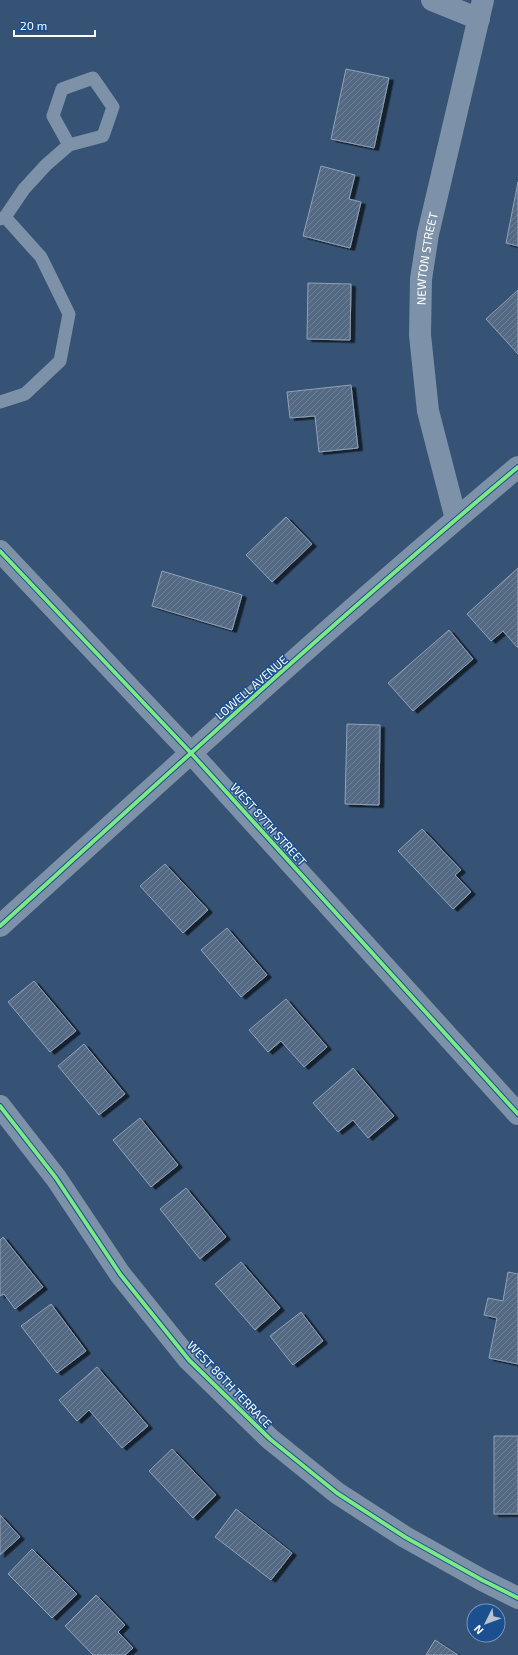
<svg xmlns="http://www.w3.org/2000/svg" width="518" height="1655" font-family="'Exo 2',sans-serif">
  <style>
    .building { fill: url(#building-hatch); stroke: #92a2b6; filter: url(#shadow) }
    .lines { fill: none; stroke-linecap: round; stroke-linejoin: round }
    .service { stroke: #7d92a8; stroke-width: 13 }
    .minor { stroke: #7d92a8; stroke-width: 22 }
    .tertiary { stroke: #7d92a8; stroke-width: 22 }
    .cycleway-casing { stroke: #1b4f8f; stroke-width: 6 }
    .cycleway { stroke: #7ce984; stroke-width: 4 }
    .labels { text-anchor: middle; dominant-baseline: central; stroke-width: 3; stroke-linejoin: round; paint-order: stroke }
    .street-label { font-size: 12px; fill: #fff; stroke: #1b4f8f }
  </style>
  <defs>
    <pattern id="building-hatch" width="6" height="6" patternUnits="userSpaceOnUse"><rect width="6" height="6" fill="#526984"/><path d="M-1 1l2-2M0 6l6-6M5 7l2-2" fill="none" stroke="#6c8096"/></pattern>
    <filter id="shadow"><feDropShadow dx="4.5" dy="2.5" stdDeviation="0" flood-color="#0009"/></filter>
  </defs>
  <rect width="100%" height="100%" fill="#365274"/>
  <path class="building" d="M346,69l43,9 -15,70 -43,-9z
    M321,166l34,9 -6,24 12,3 -11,46 -47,-12z
    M518,182v64l-12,-3z
    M308,283l43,1 -1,56 -43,-1z
    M518,290v64l-32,-35z
    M351,385l7,63 -39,4 -4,-36 -25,2 -3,-26z
    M286,517l26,27 -40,38 -26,-27z
    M518,568v79h-1l-14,-16 -12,10 -24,-27z
    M162,571l80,24 -10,35 -80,-24z
    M449,630l24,29 -60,52 -25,-28z
    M347,724l33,1 -1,80 -34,-1z
    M422,829l39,41 -6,5 16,17 -18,17 -55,-58z
    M165,864l43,46 -25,23 -43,-47z
    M227,928l40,47 -26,22 -40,-47z
    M34,981l42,50 -26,21 -42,-50z
    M286,999l41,48 -23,20 -23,-26 -13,11 -19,-22z
    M84,1044l41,50 -26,21 -41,-49z
    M353,1068l41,48 -26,22 -15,-18 -15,12 -25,-29z
    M140,1118l38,47 -27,22 -38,-47z
    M186,1188l40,49 -26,22 -40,-50z
    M3,1237l40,50 -28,22 -11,-15 -4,2v-56z
    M241,1262l39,46 -25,22 -40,-46z
    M508,1272l10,2v90l-29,-6 8,-40 -13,-3 4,-17 15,3z
    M51,1304l35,47 -29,22 -36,-47z
    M301,1312l22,29 -30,24 -23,-29z
    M97,1367l51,59 -26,22 -33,-38 -12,11 -18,-21z
    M494,1436h24v78h-24z
    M172,1449l44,46 -23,23 -44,-47z
    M236,1509l56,44 -21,27 -56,-43z
    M0,1515l20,22 -20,18z
    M32,1549l45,45 -25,24 -44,-44z
    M96,1595l29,30 -7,7 15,16 -8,7h-32l-28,-29z
    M435,1640l23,15h-32z"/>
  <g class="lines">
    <path class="service" d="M5,217l19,-28 22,-24 23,-20 34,-9 10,-29 -20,-29 -31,11 -9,27 16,29
      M0,219l5,-2 36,40 28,57 -9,47 -35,33 -25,8"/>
    <g class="minor">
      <path d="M432,0l47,19"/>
      <path id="s1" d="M456,519l-28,-108 -8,-76 1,-56 7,-45 55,-234"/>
      <path d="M0,1106l56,72 64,96 69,86 81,79 67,54 68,44 77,43 36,18"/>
    </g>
    <path class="tertiary" d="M0,551l191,202 327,361
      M0,926c171,-155 341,-311 518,-459"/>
    <g class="cycleway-casing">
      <path id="cycleway" d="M0,551l191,202 327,361
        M0,926c171,-155 341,-311 518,-459
        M0,1106l56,72 64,96 69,86 81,79 67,54 68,44 77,43 36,18"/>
    </g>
    <use href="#cycleway" class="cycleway"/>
  </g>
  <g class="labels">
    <g class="street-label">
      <text stroke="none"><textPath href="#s1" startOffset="265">NEWTON STREET</textPath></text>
      <text transform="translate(251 687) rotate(-41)">LOWELL AVENUE</text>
      <text transform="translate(269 824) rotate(48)">WEST 87TH STREET</text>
      <text transform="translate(230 1384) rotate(46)">WEST 86TH TERRACE</text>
    </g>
  </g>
  <g transform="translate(486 1623) rotate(228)"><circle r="19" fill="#1b4f8f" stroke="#7695bc"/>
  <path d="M0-3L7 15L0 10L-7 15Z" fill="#b9c2ce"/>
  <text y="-6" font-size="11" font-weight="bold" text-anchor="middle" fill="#ffffff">N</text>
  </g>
  <path d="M14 30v6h81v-6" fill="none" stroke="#ffffff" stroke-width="2"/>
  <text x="20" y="30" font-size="12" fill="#ffffff" stroke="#1b4f8f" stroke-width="3" paint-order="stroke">20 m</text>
</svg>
